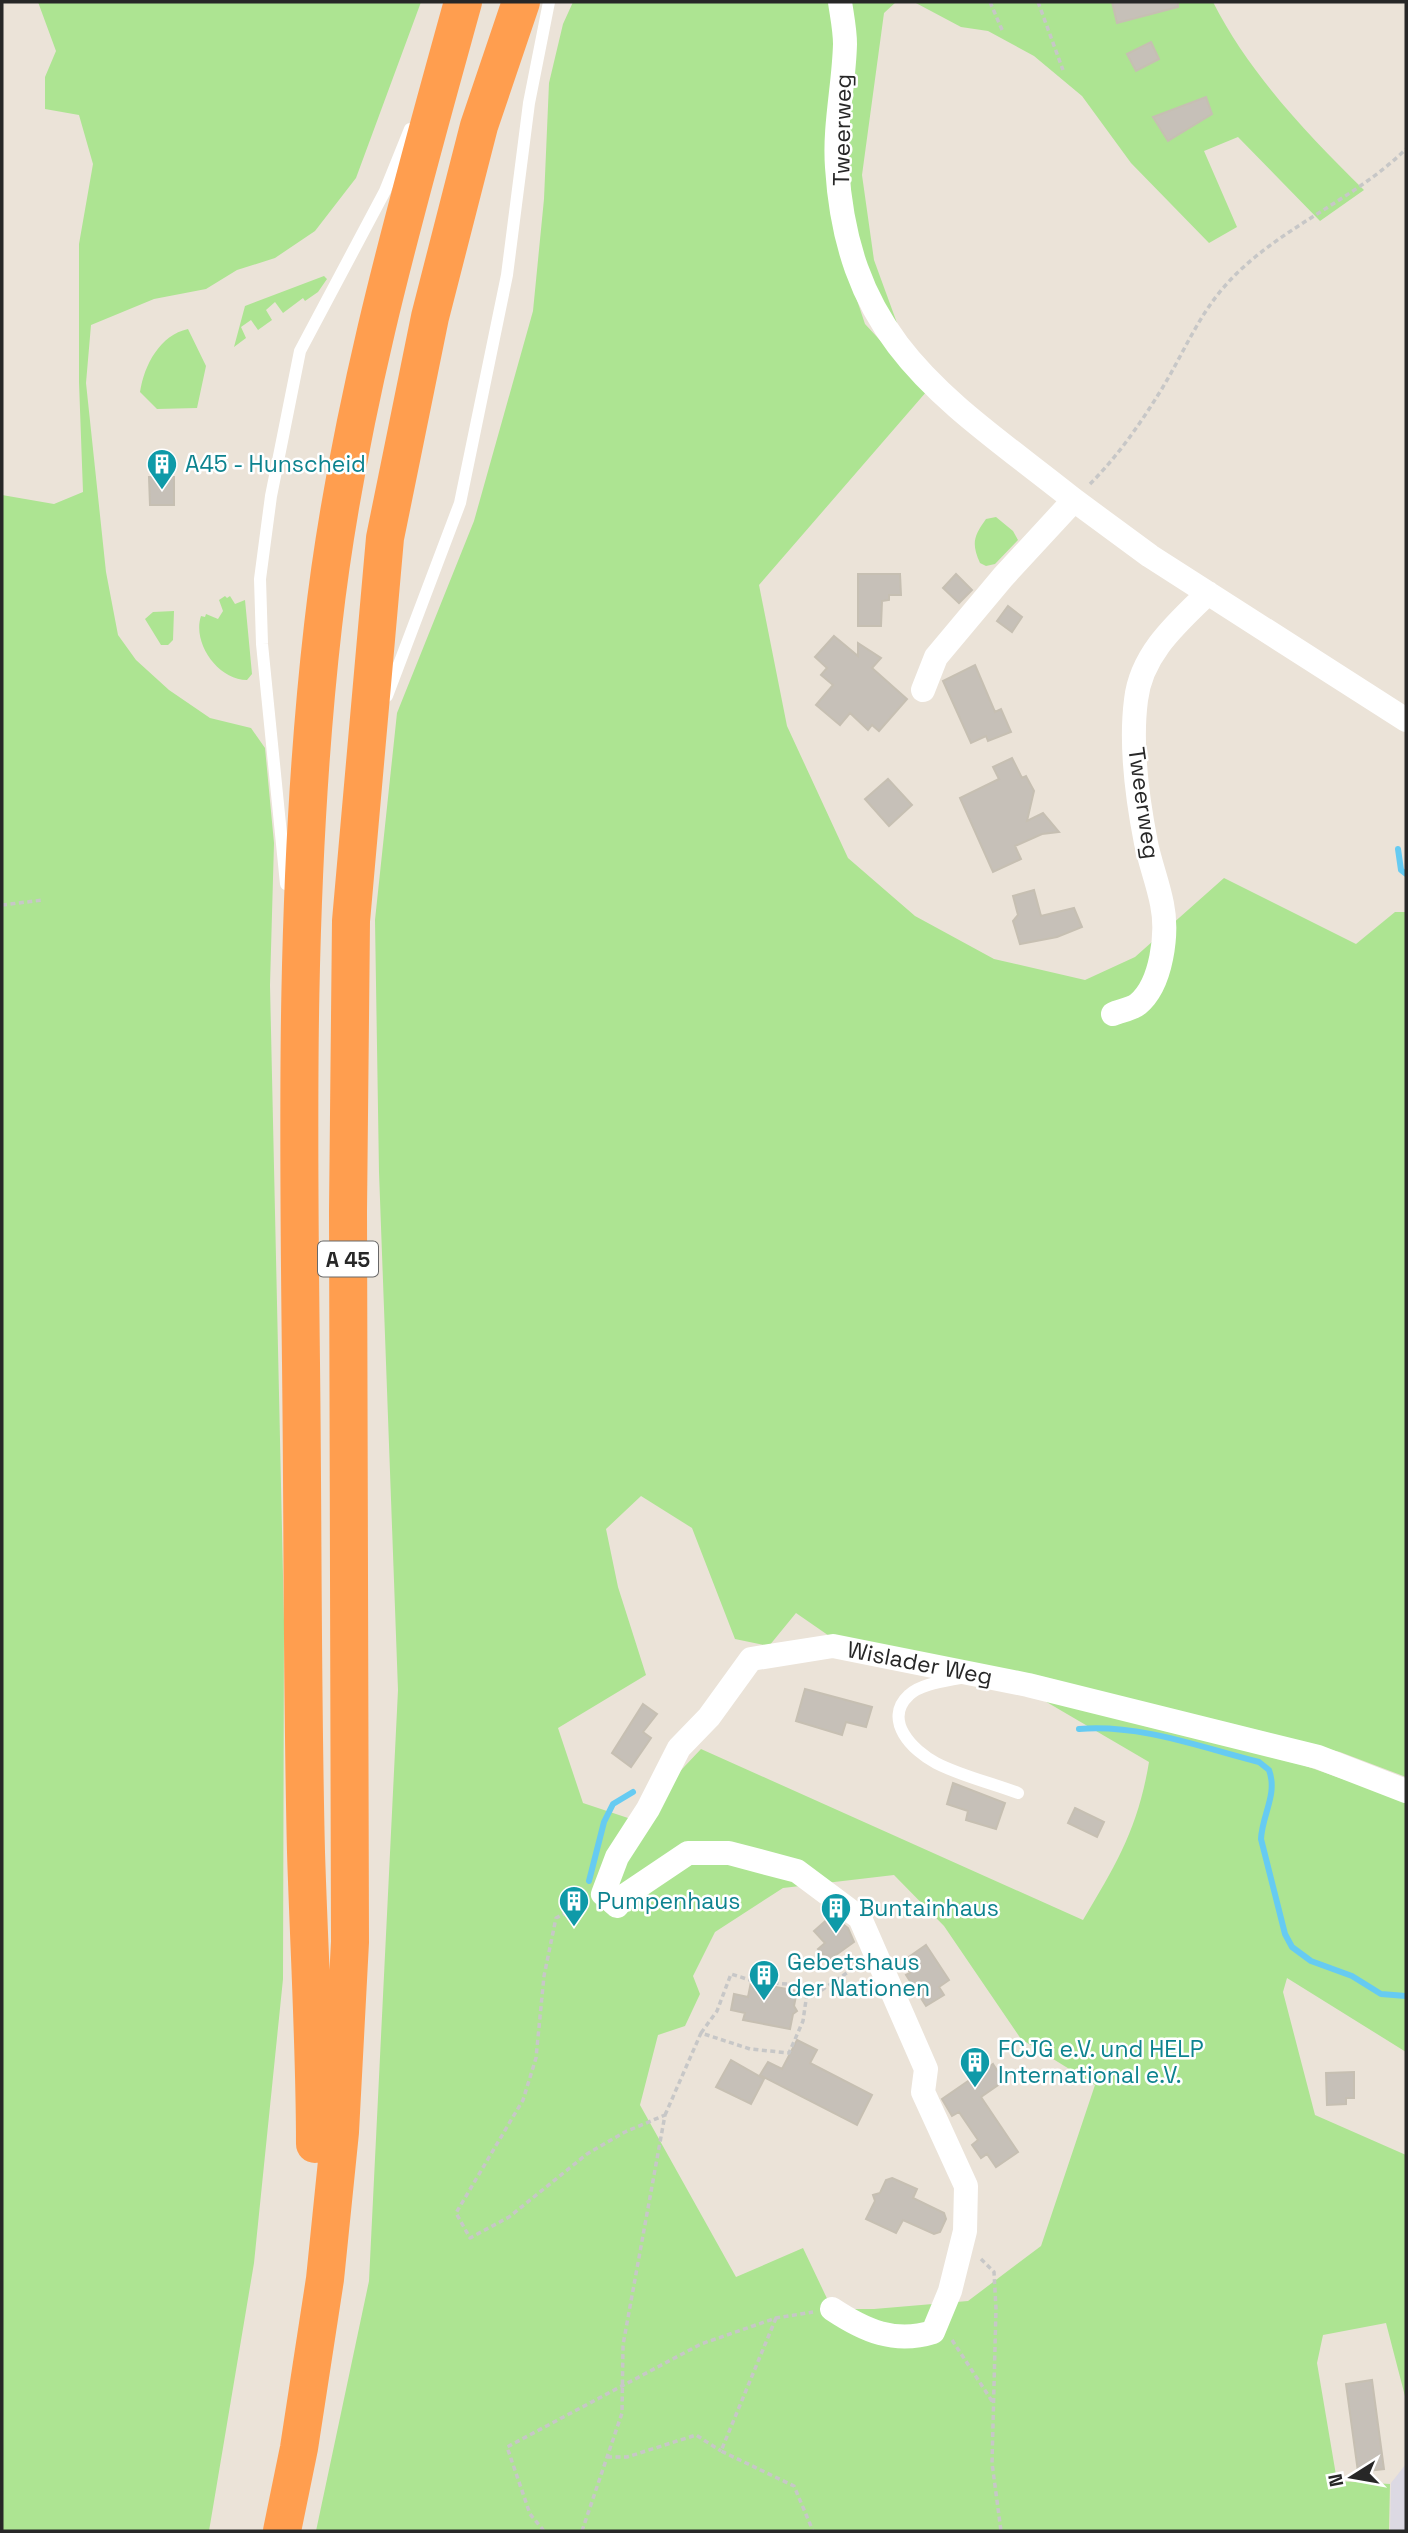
<svg xmlns="http://www.w3.org/2000/svg" width="1408" height="2533" font-family="'Space Grotesk',sans-serif">
  <style>
    .industrial { fill: #dcd9e3 }
    .green { fill: #ade492; fill-rule: evenodd }
    .lines { fill: none; stroke-linecap: round; stroke-linejoin: round }
    .stream { stroke: #66cbf2; stroke-width: 6 }
    .building { fill: #c6c0b8; stroke: #c6bfb2; stroke-width: 2 }
    .path { stroke: #c7c7c7; stroke-width: 3.5; stroke-dasharray: 5 3.5; stroke-linecap: butt }
    .lane { stroke: #fff; stroke-width: 12 }
    .street { stroke: #fff; stroke-width: 24 }
    .highway { stroke: #ff9e4f; stroke-width: 38 }
    .labels { text-anchor: middle; dominant-baseline: central; stroke-width: 5; stroke-linejoin: round; paint-order: stroke }
    .shield { fill: #fff; stroke: #686868; stroke-width: 2 }
    .shield-label { font-size: 21px; font-weight: bold; fill: #272727 }
    .street-label { font-size: 23px; fill: #272727; stroke: #fff }
    .culture-label { font-size: 23px; fill: #0d838f; stroke: #fff; text-anchor: start }
  </style>
  <rect width="100%" height="100%" fill="#ebe3d8"/>
  <path class="industrial" d="M1406,2464v67h-16l1,-48z"/>
  <path class="green" d="M38,2h383l-65,176 -41,53 -40,27 -38,12 -31,19 -52,10 -63,26 -5,58 20,189 12,63 18,25 33,30 41,28 41,10 14,20 9,95 -4,142 14,636 -1,358 -29,284 -45,268h-207v-2036l52,9 29,-12 -4,-110v-138l14,-80 -14,-49 -34,-6v-32l11,-26z
    M573,2h260l16,274 16,48 62,67 -168,194 28,141 61,132 67,58 79,43 91,21 50,-23 89,-79 132,66 39,-32h11v865l-66,-25 -311,-75 -194,-37 -39,-27 -27,33 -34,-7 -43,-111 -51,-32 -35,33 12,58 28,88 -88,53 25,75 51,17 67,-71 382,171c34,-57 55,-92 66,-158l-123,-72 225,57 155,54v251l-119,-74 -4,14 32,123 91,40v245l-20,-77 -63,12 -6,28 20,118 53,3 -1,47h-1073l53,-250 29,-591 -19,-518 -4,-252 22,-207 77,-192 59,-210 11,-112 5,-116 14,-59zM894,1875l50,51 77,113 74,46 -54,161 -73,55 -94,8h-42l-29,-61 -67,29 -96,-172 18,-70 27,-9 15,-32 -7,-18 22,-44 68,-44z
    M851,2h45l-12,11 -22,162 12,85 23,63 -11,2 -47,-145z
    M914,2h299c36,71 94,132 151,188l-44,31 -82,-84 -34,14 33,76 -28,16 -78,-80 -49,-67 -48,-40 -46,-25 -27,-4z
    M324,276l3,3 -9,13 -13,9 -2,-3 -20,15 -8,-11 -9,8 6,10 -14,10 -7,-10 -10,7 5,11 -12,9 11,-41z
    M188,329l18,37 -9,42 -40,1 -17,-17c4,-27 20,-57 48,-63z
    M996,517l17,14 5,9 -23,24 -9,2 -6,-3c-9,-20 -6,-27 6,-44z
    M225,596l2,2 3,-2 5,8 10,-4 7,74 -5,6c-29,0 -55,-37 -46,-64l4,1 1,-3 12,5 5,-8 -4,-11z
    M174,611l-1,29 -5,5h-7l-16,-26 8,-7z"/>
  <g class="lines">
    <path class="stream" d="M1398,849l3,21 5,4
      M1079,1729c61,-5 121,18 180,33l10,8c9,24 -7,45 -8,69l24,95 7,13 19,14 41,15 29,18 25,2
      M589,1881l15,-59 9,-18 20,-12"/>
  </g>
  <path class="building" d="M1112,2h66v5l-61,16z
    M1151,42l8,17 -23,12 -9,-17z
    M1206,97l6,17 -44,27 -15,-24z
    M149,477h25v28h-24z
    M858,574h42l1,21h-12v5l-7,1 -1,25h-23z
    M956,574l16,16 -13,13 -16,-15z
    M1008,606l14,11 -10,15 -15,-11z
    M834,636l24,20v-13l23,15 -9,10 35,31 -28,32 -7,-6 -4,5 -18,-17 -10,12 -24,-20 17,-20 -12,-10 6,-7 -12,-11z
    M975,665l20,47 6,-3 10,23 -23,9 -2,-5 -15,7 -28,-62z
    M1012,758l10,20 4,-2 8,15 -7,30 16,-8 16,19 -17,2 -27,12 6,13 -28,13 -33,-74 39,-19 -6,-12z
    M888,779l24,26 -23,21 -24,-27z
    M1034,890l7,26 33,-8 8,19 -25,10 -37,7 -7,-23 5,-6 -5,-19z
    M805,1689l67,18 -6,20 -20,-5 -4,13 -46,-14z
    M643,1704l14,10 -14,18 8,6 -20,29 -19,-14z
    M953,1783l52,20 -9,26 -30,-9 2,-9 -21,-7z
    M1075,1808l29,14 -7,15 -29,-14z
    M832,1915l16,13 6,14 -25,18 -11,-11 7,-6 -11,-12z
    M926,1945l23,35 -10,7 5,8 -18,11 -20,-31 4,-2 -7,-12z
    M751,1982l46,9 -3,15 3,5 -4,3 -3,15 -47,-9 2,-7 -14,-3 3,-16 14,3z
    M797,2040l20,10 -7,13 62,32 -15,30 -97,-50 8,-13 14,7z
    M731,2060l33,19 -13,25 -35,-17z
    M993,2064l11,17 -23,16 37,55 -22,15 -9,-13 -6,4 -9,-13 6,-5 -19,-28 -7,4 -10,-17z
    M1354,2072v26h-8v6l-19,1 -1,-32z
    M892,2178l25,11 -4,9 31,15 2,6 -6,13 -6,2 -31,-14 -7,13 -30,-14 9,-18 -2,-6 7,-2 6,-13z
    M1372,2380l12,89 -26,3 -12,-88z"/>
  <g class="lines">
    <path class="path" d="M990,2l13,30
      M1038,2l25,68
      M1090,484c26,-26 48,-57 68,-89 23,-36 38,-76 66,-108 50,-58 127,-84 182,-138
      M2,905l41,-5
      M701,2033l16,-22 14,-37 22,7 55,5
      M665,2115l36,-82 49,16 39,4 14,-32 5,-35 5,10 44,-30
      M981,2259l13,13 2,37 -4,154 9,68
      M776,2318l-55,133 73,35 19,45
      M952,2340l40,61
      M607,2457h20l69,-22 25,16
      M544,2531l-14,-17 -23,-67 194,-103 75,-26 37,-6
      M582,2531l40,-118 1,-68 42,-230 -40,17 -38,22 -78,63 -39,21 -14,-25 67,-113 13,-42 8,-82 12,-58 30,-15"/>
    <path class="lane" d="M387,696l73,-193 47,-228 22,-172 20,-101
      M286,884l-24,-240 -2,-65 11,-83 29,-145 85,-160 25,-62
      M960,1678c-15,3 -40,6 -51,17 -27,25 4,56 27,68 25,13 56,20 82,30"/>
    <path class="street" d="M840,2c2,14 5,28 5,42 -1,41 -11,82 -8,123 11,178 110,232 237,333
      M923,690l13,-33 67,-80 71,-77 76,56 256,164
      M1113,1014c7,-3 19,-5 25,-10 24,-20 30,-71 24,-100 -4,-21 -12,-41 -16,-61 -9,-46 -16,-97 -10,-143 5,-46 41,-77 72,-107
      M832,2309c33,22 63,35 101,23l17,-41 15,-60 1,-45 -43,-94 3,-23 -66,-151 -63,-47 -68,-18h-41l-61,41 -10,12 -14,-12 14,-37 31,-48 31,-61 30,-31 42,-58 82,-13 195,39 290,72 88,34"/>
    <path class="highway" d="M315,2144c0,-97 -6,-195 -9,-292 -4,-163 -3,-326 -5,-489 -3,-246 -6,-492 22,-737 24,-213 83,-418 140,-624
      M282,2531l17,-83 26,-169 15,-147 10,-190 -2,-730 3,-291 34,-383 45,-221 49,-191 42,-124"/>
  </g>
  <defs>
    <g id="building-pin" transform="scale(1.575)"><path d="M0 17L-7.5 6A9.5 9.5 0 1 1 7.5 6Z" fill="#0f9aa8" stroke="#fff"/><path d="M-4-6H4V6H1V3H-1V6H-4ZM-2.5-4.3h1.7v1.8h-1.7ZM.8-4.3h1.7v1.8H.8ZM-2.5-1h1.7V.8h-1.7ZM.8-1h1.7V.8H.8Z" fill="#fff"/></g>
  </defs>
  <g fill-rule="evenodd">
    <use href="#building-pin" x="162" y="464"/>
    <use href="#building-pin" x="574" y="1901"/>
    <use href="#building-pin" x="836" y="1908"/>
    <use href="#building-pin" x="764" y="1975"/>
    <use href="#building-pin" x="975" y="2062"/>
  </g>
  <g class="labels">
    <rect class="shield" x="318" y="1241.5" width="60" height="35" rx="5"/>
    <g class="shield-label">
      <text x="348" y="1259">A 45</text>
    </g>
    <g class="street-label">
      <text transform="translate(842 130) rotate(-89)">Tweerweg</text>
      <text transform="translate(1144 803) rotate(82)">Tweerweg</text>
      <text transform="translate(920 1663) rotate(11)">Wislader Weg</text>
    </g>
    <g class="culture-label">
      <text x="185" y="464">A45 - Hunscheid</text>
      <text x="597" y="1901">Pumpenhaus</text>
      <text x="859" y="1908">Buntainhaus</text>
      <text x="787" y="1962">Gebetshaus<tspan x="787" dy="26">der Nationen</tspan></text>
      <text x="998" y="2049">FCJG e.V. und HELP<tspan x="998" dy="26">International e.V.</tspan></text>
    </g>
  </g>
  <rect width="1408" height="2533" fill="none" stroke="#272727" stroke-width="7"/>
  <g transform="translate(1352 2477) rotate(259)" stroke="#ffffff" stroke-width="5" paint-order="stroke">
  <path d="M0-5L12 26L0 18L-12 26Z" fill="#272727"/>
  <text y="-10" font-size="19" font-weight="bold" text-anchor="middle" fill="#272727">N</text>
  </g>
</svg>
